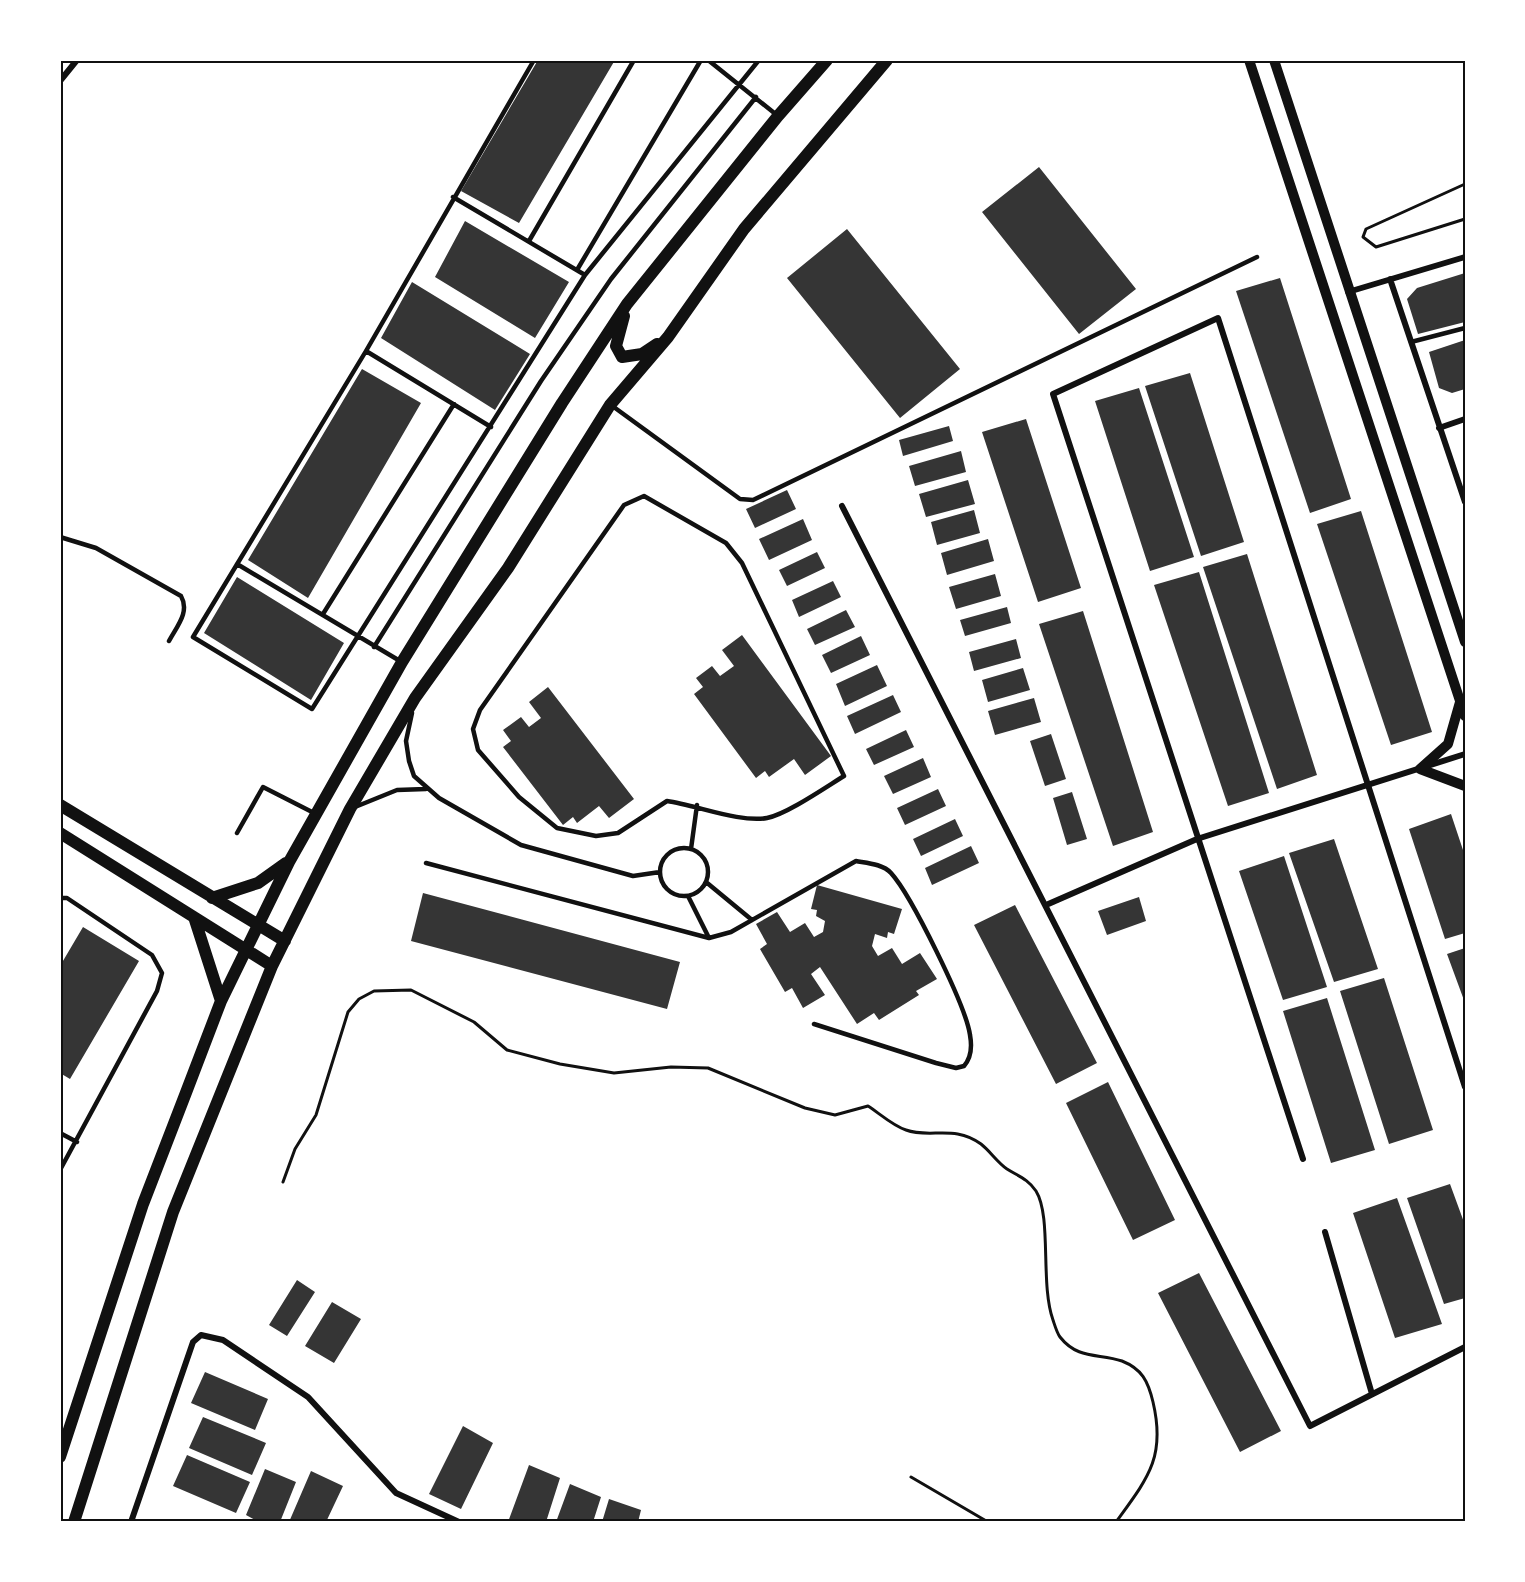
<svg xmlns="http://www.w3.org/2000/svg" width="1525" height="1582" font-family="'IBM Plex Serif',serif">
  <style>
    .building { fill: #353535 }
    .lines { fill: none; stroke-linecap: round; stroke-linejoin: round }
    .path { stroke: #111; stroke-width: 3 }
    .service { stroke: #111; stroke-width: 4.5 }
    .minor { stroke: #111; stroke-width: 6 }
    .tertiary { stroke: #111; stroke-width: 10 }
    .secondary { stroke: #111; stroke-width: 12 }
    .neatline { fill: none; stroke: #111; stroke-width: 2 }
  </style>
  <rect width="100%" height="100%" fill="#fff"/>
  <path class="building" d="M538,60h77l-96,163 -58,-32z
    M1039,167l97,122 -57,45 -97,-122z
    M465,221l104,61 -34,56 -100,-61z
    M847,229l113,140 -60,49 -113,-140z
    M1465,273v49l-47,12 -11,-35 10,-11z
    M1280,278l71,221 -41,14 -74,-222z
    M412,282l118,72 -35,56 -114,-72z
    M1465,340v49l-13,4 -13,-5 -10,-36z
    M362,369l59,34 -113,195 -60,-38z
    M1190,373l54,169 -43,14 -56,-170z
    M1139,388l55,169 -44,14 -55,-170z
    M1026,419l55,169 -43,14 -56,-170z
    M949,426l4,15 -50,15 -4,-16z
    M961,451l5,21 -51,14 -6,-20z
    M968,480l7,24 -49,13 -7,-23z
    M787,490l9,19 -41,19 -9,-19z
    M974,510l6,23 -43,12 -6,-23z
    M1361,511l71,221 -41,13 -74,-221z
    M803,519l9,21 -43,20 -10,-21z
    M988,539l6,22 -47,14 -6,-22z
    M817,552l8,16 -38,18 -8,-16z
    M1247,554l70,221 -40,14 -74,-222z
    M1199,572l70,221 -41,13 -74,-221z
    M995,574l6,22 -45,13 -7,-22z
    M237,577l107,66 -33,57 -107,-67z
    M833,581l8,16 -42,20 -7,-17z
    M1007,607l4,16 -46,13 -5,-16z
    M846,610l9,17 -40,18 -8,-16z
    M1083,611l70,221 -40,14 -74,-222z
    M742,635l89,121 -26,19 -11,-16 -25,18 -4,-6 -9,7 -62,-84 9,-7 -7,-9 16,-12 8,10 14,-10 -12,-16z
    M861,636l9,19 -39,18 -9,-18z
    M1016,639l5,19 -47,13 -5,-19z
    M877,665l10,21 -42,20 -9,-22z
    M1023,668l7,22 -42,12 -6,-22z
    M548,687l86,112 -25,19 -10,-12 -22,17 -4,-6 -10,8 -60,-78 8,-6 -8,-11 18,-13 8,10 12,-9 -12,-16z
    M893,695l8,17 -46,22 -8,-18z
    M1034,698l7,24 -46,13 -7,-24z
    M906,730l8,17 -40,18 -8,-16z
    M1051,734l15,45 -21,7 -15,-45z
    M923,758l8,19 -38,17 -9,-18z
    M938,789l8,17 -41,19 -8,-17z
    M1072,792l15,47 -20,6 -14,-47z
    M1451,814l14,42v77l-20,6 -36,-110z
    M955,819l8,17 -42,20 -8,-17z
    M1334,839l44,130 -44,13 -45,-129z
    M971,846l8,17 -47,22 -7,-17z
    M1284,856l43,131 -44,13 -44,-129z
    M817,885l85,24 -8,25 -6,-2 -1,6 -12,-4 -3,12 6,10 14,-8 10,16 18,-11 17,26 -21,12 3,4 -40,25 -5,-7 -17,11 -37,-57 -9,7 14,21 -22,13 -11,-20 -7,4 -25,-43 7,-5 -11,-20 21,-12 13,20 15,-9 9,14 9,-5 2,-11 -9,-5 1,-6 -6,-1z
    M423,893l257,69 -13,47 -256,-68z
    M1139,897l7,24 -39,14 -9,-24z
    M1015,905l82,158 -41,21 -82,-159z
    M83,927l56,34 -69,118 -10,-6v-107z
    M1465,948v55l-18,-49z
    M1384,978l49,152 -44,14 -49,-153z
    M1327,998l48,152 -44,13 -48,-152z
    M1108,1082l67,138 -42,20 -67,-137z
    M1450,1184l15,41v73l-21,6 -37,-106z
    M1397,1198l45,126 -47,14 -42,-125z
    M1199,1273l82,158 -41,21 -82,-159z
    M297,1280l18,12 -28,44 -18,-11z
    M332,1302l29,17 -27,44 -29,-17z
    M205,1372l63,27 -13,31 -64,-27z
    M203,1417l63,26 -14,32 -63,-27z
    M463,1426l30,17 -32,66 -32,-15z
    M187,1455l63,27 -14,31 -63,-27z
    M529,1465l31,13 -14,44h-38z
    M265,1469l31,13 -16,40h-21l-13,-7z
    M311,1471l32,15 -17,36h-37z
    M570,1484l31,13 -8,25h-37z
    M609,1499l32,11 -3,12h-36z"/>
  <g class="lines">
    <path class="path" d="M1465,184l-99,45 -3,8 13,10 89,-28
      M283,1182l12,-33 21,-34 32,-103 11,-13 15,-8 37,-1 63,32 33,28 53,14 54,9 57,-6 37,1 97,40 30,7 33,-9c11,7 25,20 38,24 24,9 48,-6 75,14 9,7 16,18 26,25 11,7 21,10 29,22 16,26 4,93 17,129 2,6 4,13 7,17 18,23 39,16 62,24 20,8 26,20 31,41 13,55 -5,76 -37,120
      M911,1477l77,45"/>
    <path class="service" d="M534,60l-168,291 -173,286 119,72 273,-434 174,-215
      M708,60l70,56
      M453,197l132,78
      M529,241l105,-181
      M577,270l124,-210
      M1411,342l54,-14
      M366,351l125,76
      M611,405l129,94 13,1 504,-243
      M644,496l82,47 16,20 102,213c-18,11 -57,38 -77,42 -27,5 -71,-13 -100,-17l-49,32 -22,3 -39,-8 -38,-31 -41,-47 -5,-21 7,-19 144,-205z
      M60,537l36,11 85,48c9,16 -4,30 -12,45
      M237,564l163,97
      M323,614l131,-210
      M374,647l167,-266 70,-102 145,-182
      M412,713l-6,28 3,20 5,15 25,22 82,47 112,31 27,-4
      M355,807l42,-17 29,-1
      M237,833l26,-46 53,27
      M660 872a24 24 0 1 1 48 0a24 24 0 1 1-48 0Z
      M691,849l6,-44
      M426,863l283,75 22,-6 125,-71c11,2 27,3 35,12 20,22 75,133 79,162 2,11 1,23 -6,31l-8,2 -20,-5 -122,-39
      M706,882l46,38
      M688,896l21,42
      M60,898h7l85,57 10,18 -5,18 -97,179
      M60,1133l17,9"/>
    <path class="minor" d="M60,81l17,-21
      M1390,279l75,223
      M1348,292l117,-35
      M1439,428l26,-9
      M842,506l468,920 155,-79
      M1046,905l151,-66 268,-85
      M1303,1159l-250,-765 165,-76 247,769
      M1325,1232l47,162
      M131,1522l62,-180 8,-7 22,5 85,57 88,96 63,29"/>
    <path class="tertiary" d="M1249,60l216,656
      M1274,60l191,582
      M1420,769l28,-25 12,-42
      M1420,769l45,17"/>
    <path class="secondary" d="M624,316l-8,30 6,11 20,-3 15,-10
      M60,805l225,136
      M60,833l212,133
      M212,898l46,-15 28,-20
      M194,917l27,84
      M60,1457l83,-253 44,-114 34,-89 68,-139 113,-200 160,-259 65,-99 151,-188 49,-56
      M74,1522l99,-310 99,-246 78,-157 65,-111 93,-130 102,-163 58,-68 76,-108 143,-169"/>
  </g>
  <rect width="1525" height="1582" fill="none" stroke="#ffffff" stroke-width="123"/>
  <rect x="62" y="62" width="1402" height="1458" class="neatline"/>
</svg>
